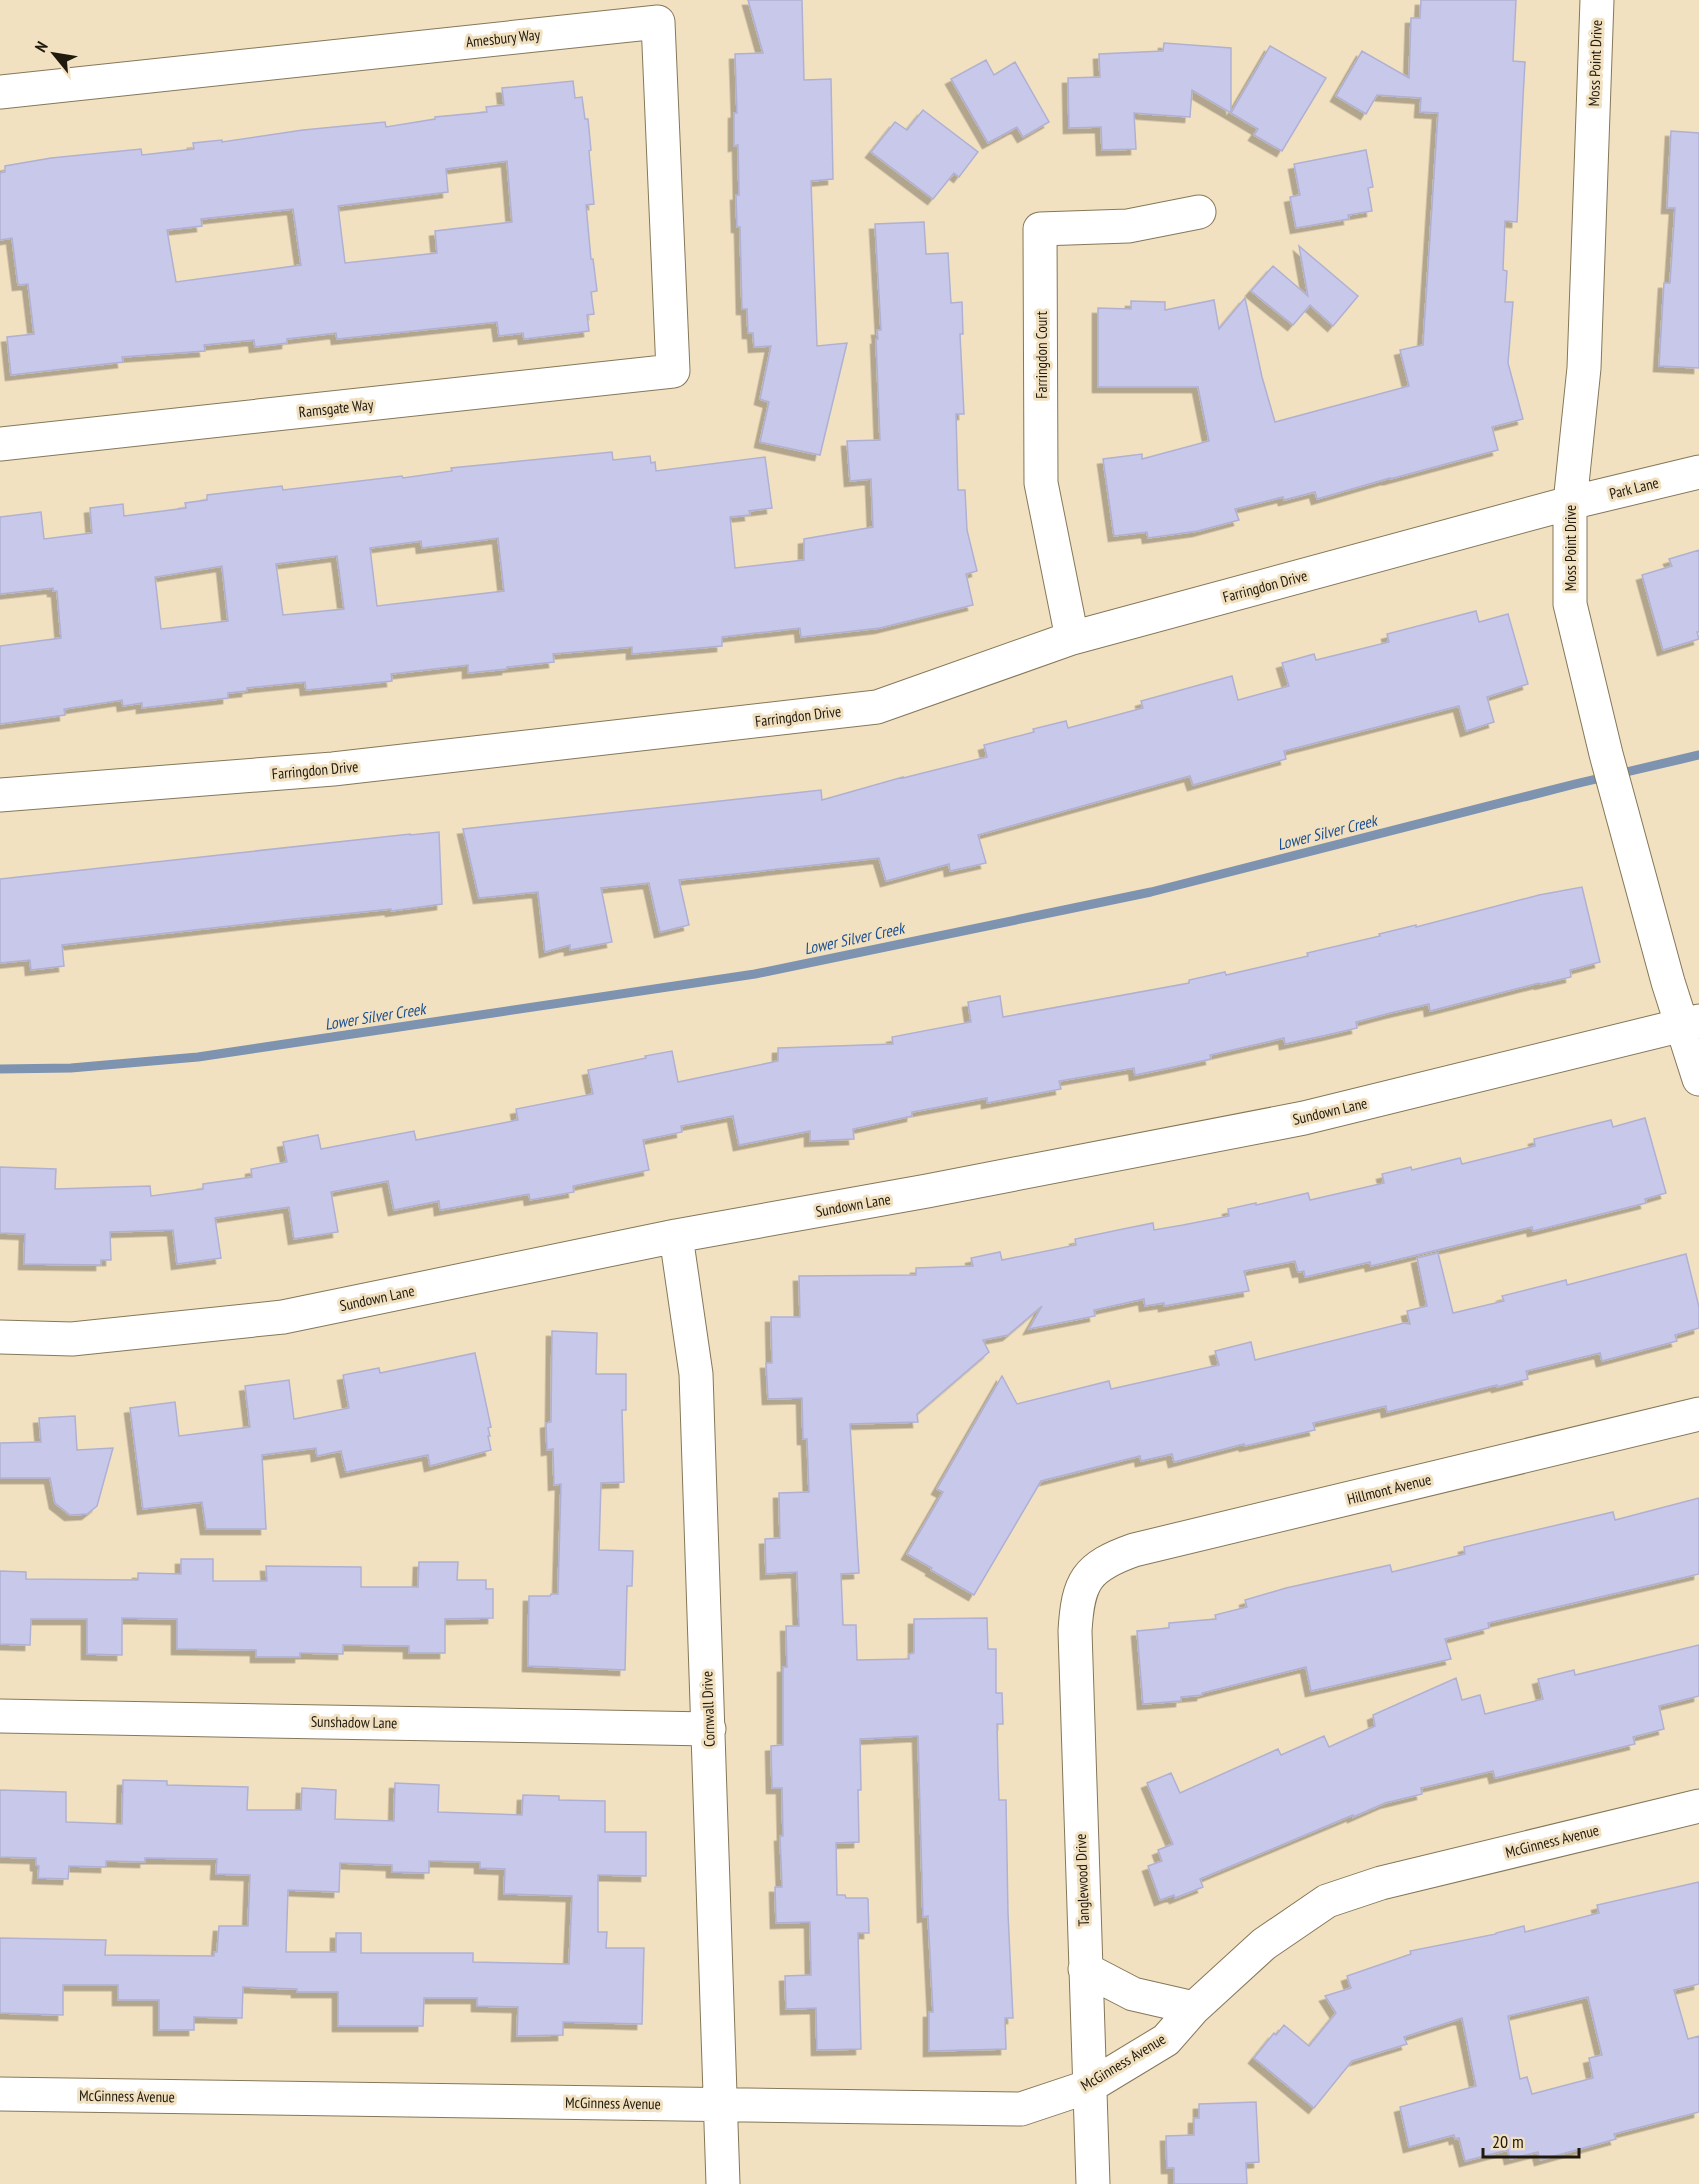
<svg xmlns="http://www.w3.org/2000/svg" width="1699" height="2184" font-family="'PT Sans Narrow',sans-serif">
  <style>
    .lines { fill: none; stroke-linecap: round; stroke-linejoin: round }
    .stream { stroke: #7d93b0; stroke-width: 9 }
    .building { fill: #c7c8ea; stroke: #b0b1d2; stroke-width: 1.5; fill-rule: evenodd; filter: url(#shadow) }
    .minor-casing { stroke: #857759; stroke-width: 35 }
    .minor { stroke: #fff; stroke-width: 33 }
    .labels { text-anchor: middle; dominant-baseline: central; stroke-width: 6; stroke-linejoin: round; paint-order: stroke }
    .street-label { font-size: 15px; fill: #201a0e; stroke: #f2e1c0 }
    .water-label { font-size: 16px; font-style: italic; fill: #1b5093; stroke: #f2e1c0 }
  </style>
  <defs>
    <filter id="shadow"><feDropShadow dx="-5.5" dy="5.5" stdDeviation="0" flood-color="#0004"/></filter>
  </defs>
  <rect width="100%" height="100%" fill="#f2e1c0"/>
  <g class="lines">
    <path class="stream" d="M0,1069l71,-1 127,-11 557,-83 396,-82 424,-108 124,-29"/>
  </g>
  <path class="building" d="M748,0h54l2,80 27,-1 2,100 -22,2 6,165 30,-3 -27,112 -60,-13 9,-40 -9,-3 11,-53 -17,1 -1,-14h-5l-1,-24h-5l-2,-82h-3l-1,-32h3l-1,-50 -4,1v-33h3l-2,-59 28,-1z
    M1421,0h95l-3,61 12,1 -2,36 -6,124 -12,-1 -2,49 4,1 -2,31h8l-5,61 15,56 -31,8 6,23 -108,29v-1l-73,21 -2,-7 -31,8 -1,-3 -48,12 4,11 -41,11 -50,7 -1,-6 -33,4 -11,-77 39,-5v5l67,-18 -11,-54h-100v-79l33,1v-8l34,1v8l49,-10 5,29 26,-31 17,79 13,45 134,-36 -9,-36 23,-5 15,-232 -18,-1 1,-14 -44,-3 -11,19 -30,-18 26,-45 47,27 2,-60h9z
    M1164,43l67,5v65l-39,-23 -2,27 -56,-4 2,36 -34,1 -1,-23 -32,1 -1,-50 32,-1 -1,-23 64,-3z
    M1270,46l56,32 -44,73 -28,-16 4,-6 -27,-16z
    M986,60l8,15 21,-13 34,60 -26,15 -6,-10 -29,16 -37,-64z
    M573,81l2,17 7,-1 3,22h3l3,31 -2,1 5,53 -8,1 5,54h2l4,32 -6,1 3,22 -7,1 2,16 -65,8 -1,-6 -24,3 -2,-14 -160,17 -1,-6 -49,6v4l-32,4 -1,-7 -50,5 1,6 -83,6 1,5 -112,13 -4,-38 27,-3 -6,-50 -10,1 -6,-47 -12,2v-67l5,-1v-6l46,-8 90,-9 1,6 52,-6 -1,-6 29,-3v2l81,-12 82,-8 1,5 49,-8v-2l52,-5 -1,-5 18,-2 -2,-17zM507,161l5,61 -77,9 2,22 -92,10 -7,-57 110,-14 -2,-23zM293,209l8,56 -125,17 -9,-52 35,-4 -1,-7z
    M923,110l55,42 -19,25 -5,-4 -21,26 -62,-47 24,-30 12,8z
    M1671,131l28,2v235l-40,-2 5,-83h6l5,-75h-8z
    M1366,150l7,37 -5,1 4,23 -24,4 1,4 -53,9 -6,-31 10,-2 -6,-31z
    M924,222l2,32 22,-1 3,50 11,-1 1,32h-3l4,80h-8l2,76h7l2,40 10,41 -11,3 7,31 -93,23 -79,9 -1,-9 -78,9v9l-90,8v-7l-79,7 1,8 -47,5v2l-39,4v-8l-77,9 1,7 -37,4 -49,5 -1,-8 -58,6v3l-19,2v5l-86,10v-5l-19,3 -1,-6 -58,9 1,6 -65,9v-78l61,-8 -4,-47h-4v-3l-53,6v-77l41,-5 3,27 48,-6 -2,-25 33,-4 1,12 62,-8 -1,-5 22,-3v-5l75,-9 1,4 119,-14 1,2 49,-7 -1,-3 161,-16 1,8 37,-4 1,7 4,-1 1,9 109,-14 7,51 -23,3 1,4 -20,2 5,51 69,-8v-21l69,-12 -2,-48 -21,2 -3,-40 33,-1 -4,-101h2l-1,-9h4l-6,-106zM498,538l6,53 -127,15 -7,-58 51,-7 1,7zM337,556l7,53 -61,6 -7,-51zM222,566l6,55 -67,8 -6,-52z
    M1299,246l59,50 -25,30 -23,-21 -17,20 -42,-34 22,-25 35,30z
    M1699,550v82h-2l2,7 -36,11 -21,-75 30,-9 -3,-7z
    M1476,611l3,11 29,-8 20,70 -41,13 7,25 -28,9 -7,-25 -175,45 2,8 -93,26 -3,-9 -212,59 8,28 -36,8 -1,-7 -63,17 -7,-23 -200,22 10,45 -29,7 -11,-49 -48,5 11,54 -42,8v-5l-25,7 -7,-60 -59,6 -16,-69 358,-39 1,10 81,-23v1l84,-21 -3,-12 50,-13 -1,-3 33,-8 2,7 75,-20 -2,-7 91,-25 6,24 51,-14 -7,-23 32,-9 2,6 73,-18 -2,-8z
    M439,832l3,72 -51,7v-2l-107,11 -222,25 2,21 -33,4 -1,-10 -30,3v-84l410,-45v1z
    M1582,887l18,75 -30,8 1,7 -31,7 -1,-1 -109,28 -1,-7 -39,9 -34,9 1,6 -30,7 -42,9 -1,-6 -74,17 1,4 -37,8 -39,8 -1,-7 -75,13 2,8 -74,14v-5l-75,14v4l-59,13 1,10 -44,2v-10l-71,14 -6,-29 -52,10 1,6 -39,8 6,30 -76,16 1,6 -44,8 -1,-6 -89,16 -1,-9 -45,9 -6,-29 -57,11 7,40 -44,7 -5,-32 -74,11 6,40 -44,6 -4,-34 -63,2 1,28h-10v5l-77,-1 1,-30 -25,-1v-66l56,2 -1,20 95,-3 1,10 52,-7v-5l49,-7 -1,-8 36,-7 -4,-20 35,-7 3,14 93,-18 2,9 102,-20 -2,-11 77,-15 -5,-24 58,-12 -1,-2 27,-5 6,31 100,-21v-13l115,-4 -1,-7 79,-15 -3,-20 32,-6 3,21 186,-34v-3l36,-8 1,3 82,-19 -1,-3 73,-17 -1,-2 37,-9v2l123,-32z
    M1645,1118l21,75 -21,6 1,4 -113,28 -1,-4 -161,39 -1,-4 -65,15 -1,-6 -6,1 -3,-11 -51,10 5,20 -85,15v-3l-19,3 -1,-7 -50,11 1,6 -66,13 13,-23 -34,29 -25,5 6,12 -72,62 1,8 -68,2 9,149 -18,1 2,51h13l1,35 52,-1v-5l5,-1v-34l73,-1 1,31h8v44h6l1,31h-6l1,45 1,31h7l2,113 5,105h-8l1,31 -77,2v-39h4l-5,-96 -5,1 -5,-181 -58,3 1,51h-3l1,52 -23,1 1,52h8l1,3h21l1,1 1,34h-11l3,116 -44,1 -1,-42 -30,1 -1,-33 26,-1 -1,-53 -34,1 -1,-36h7l-2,-51h3l-1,-48h-10l-1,-42 12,-1v-78h4l-1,-41h13l-2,-54 -31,2 -1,-35 15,-1 -1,-45 30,-1 -2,-53h-4l-1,-41 -34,1 -2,-36h6l-1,-46h29l-1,-41 117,-1v-7l57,-2 -2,-8 29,-6 2,8 74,-15 -1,-6 48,-10 30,-6 1,7 29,-5 46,-9 -1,-7 28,-6v2l52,-12 2,7 74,-17 -2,-9 29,-7 1,3 48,-12 2,6 73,-18 -1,-7 77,-19 2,7z
    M1438,1253l15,60 51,-12 -2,-5 64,-16 1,5 119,-31 13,53v21l-24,7 2,6 -75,20 -2,-8 -74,18 2,8 -31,8v-2l-110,27 -1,-6 -73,17 2,7 -70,16 -1,-2 -70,18 -2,-8 -31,7 -1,-5 -99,25 -67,114 -43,-25 1,-2 -25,-14 36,-62 -6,-3 65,-113 15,28 92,-23 2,8 108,-24 -4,-14 36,-9 4,18 149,-37 6,1 -3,-13 20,-5 -10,-48z
    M552,1331l45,2 -1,41h30v36h-4l2,72 -23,1 -2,67 34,1 -1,35h-5l-2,84 -97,-4 1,-70h21l1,-2h7l3,-110 -7,1 -1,-36 -6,1 -1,-27 5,-1z
    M475,1353l16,74 -3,1 2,8h-2l3,14 -61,16 -2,-11 -82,17 -5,-21 -24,5 -1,-8 -54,7 4,74h-60l-4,-27 -59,7 -13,-101 45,-6 4,34 71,-9 -5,-41 44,-6 5,39 55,-11 -6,-33 36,-7 1,5z
    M75,1416l2,34 36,-2 -16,58 -10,8 -17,1 -15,-12 -5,-25h-50v-35l41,-1 -2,-24z
    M1699,1498v76l-211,49 1,5 -44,11 6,20 -140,32 -5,-24 -104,26v2l-21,2v4l-38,3 -6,-73 32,-3v-5l47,-4 -1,-4 32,-8 -2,-7 41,-12 104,-23 2,7 73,-18 -1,-7 29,-7 120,-28 2,8z
    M181,1559h32v22h54l-1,-15 95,1v20h57l1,-25h39l-1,18h29v9h7v29l-48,1v34h-36v-7l-66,-1v9l-43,-1v4h-44v-7l-79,-1v-30l-55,-1v37l-35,-1v-35h-56l-1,26 -30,-1v-73l26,1v7l112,1v-7l43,1z
    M1699,1645v51l-40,10 5,23 -31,8 2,7 -140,34 -2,-7 -72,17 1,6 -37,9 -32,14v-2l-153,64 3,8 -28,11 -1,-3 -14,5 -12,-34 14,-5 -4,-11 15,-6 -26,-61 24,-10 9,20 98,-44 3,6 43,-19 5,11 46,-21 -2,-11 83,-37 6,22 18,-5 5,19 58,-15 -5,-20 36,-9 1,5z
    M123,1780l44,1v4l81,2 -1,23h54l1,-22 34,2 -1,29 59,2 1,-38 44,2 -1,27 84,3 1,-20 36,1v4l46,1v31h41v44l-48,-1v57h9l-1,16h38l-2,76 -79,-2v13l-46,1 1,-29 -41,-1v-8h-53l-1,28h-85v-34h-41v-3l-54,-2 -1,31 -48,-1v13h-35v-30h-41v-15h-55v30l-63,-2v-75l106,2 -1,15 109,1v-4h3l2,-26h29l2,-51 -34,-1 1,-15 -72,-1v4l-39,-1v6l-37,-1 -1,13 -30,-1 1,-12 -3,-1v-7l-36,-1v-67l66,2v30l56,2zM429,1861l51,1v6l25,1 -1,25 68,2 -3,68 -96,-2v-9h-112v-20h-25v19h-50l2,-62 51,2 1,-29 52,2v7l37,1z
    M1699,1882v102l-25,6 14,49 11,-3v76l-85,22 2,5 -76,21 -2,-8 -28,7 -2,-9 -43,11 -6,-23 -4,1 -1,-4 -45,12 -9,-40 76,-21 -14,-68 -58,19 3,7 -55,17 -38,47 -60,-50 20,-25 2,2 8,-10 25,21 27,-33 -11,-17 26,-8 -4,-12 64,-22 -1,-3 86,-17v-1l28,-7 1,6 74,-19 -2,-8zM1588,1997l14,58 -13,3 4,20 -61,16 -5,-17 -7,2 -12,-63z
    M1256,2102l3,60 -13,1 1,21h-73v-16h-7l-1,-32 28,-1v-17h5v-14z"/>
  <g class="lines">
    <g class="minor-casing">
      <path id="minor" d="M1597,0l-13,368 -14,135v101l36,150 62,228 31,97
        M0,92l658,-70 15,349 -673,73
        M1072,638l-31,-155 -1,-254 88,-3 71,-14
        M0,795l333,-26 544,-62 195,-69 498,-135 129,-31
        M676,1236l20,138 27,810
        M0,1337l72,2 211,-22 393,-81 251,-45 377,-73 395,-97
        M0,1716l709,13
        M1085,1969l48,25 61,14
        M0,2094l1021,15 69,-23 76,-46 28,-32 70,-64 63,-43 54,-18 318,-77
        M1093,2184l-18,-553c3,-50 11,-64 59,-81l565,-136"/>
    </g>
    <use href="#minor" class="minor"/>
  </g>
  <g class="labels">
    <g class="street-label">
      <text transform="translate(503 38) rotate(-6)">Amesbury Way</text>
      <text transform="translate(1595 63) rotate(-88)">Moss Point Drive</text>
      <text transform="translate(1041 355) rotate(-90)">Farringdon Court</text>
      <text transform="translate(336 408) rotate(-6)">Ramsgate Way</text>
      <text transform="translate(1634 488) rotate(-14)">Park Lane</text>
      <text transform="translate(1570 548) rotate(-90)">Moss Point Drive</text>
      <text transform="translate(1265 586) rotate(-15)">Farringdon Drive</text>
      <text transform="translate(798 716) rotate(-7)">Farringdon Drive</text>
      <text transform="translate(315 770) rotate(-5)">Farringdon Drive</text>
      <text transform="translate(1330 1111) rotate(-13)">Sundown Lane</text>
      <text transform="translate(853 1205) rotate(-10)">Sundown Lane</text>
      <text transform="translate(377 1298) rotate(-12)">Sundown Lane</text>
      <text transform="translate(1389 1489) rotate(-14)">Hillmont Avenue</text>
      <text transform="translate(708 1709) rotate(-92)">Cornwall Drive</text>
      <text transform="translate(354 1722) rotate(1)">Sunshadow Lane</text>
      <text transform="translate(1552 1841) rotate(-14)">McGinness Avenue</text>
      <text transform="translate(1082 1880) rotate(-92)">Tanglewood Drive</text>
      <text transform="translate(1123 2062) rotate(-31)">McGinness Avenue</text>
      <text transform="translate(127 2096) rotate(1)">McGinness Avenue</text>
      <text transform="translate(613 2103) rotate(1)">McGinness Avenue</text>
    </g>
    <g class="water-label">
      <text transform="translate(1327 832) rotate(-14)">Lower Silver Creek</text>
      <text transform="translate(854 938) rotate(-12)">Lower Silver Creek</text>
      <text transform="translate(375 1016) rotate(-9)">Lower Silver Creek</text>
    </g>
  </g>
  <g transform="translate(54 54) rotate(300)" stroke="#f2e1c0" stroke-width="4.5" paint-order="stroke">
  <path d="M0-4.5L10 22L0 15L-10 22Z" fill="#201a0e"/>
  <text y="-9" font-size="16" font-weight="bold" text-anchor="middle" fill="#201a0e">N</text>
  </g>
  <path d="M1483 2148v9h96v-9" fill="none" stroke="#201a0e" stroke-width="3"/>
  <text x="1492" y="2148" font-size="18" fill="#201a0e" stroke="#f2e1c0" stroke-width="4.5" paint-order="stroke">20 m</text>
</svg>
